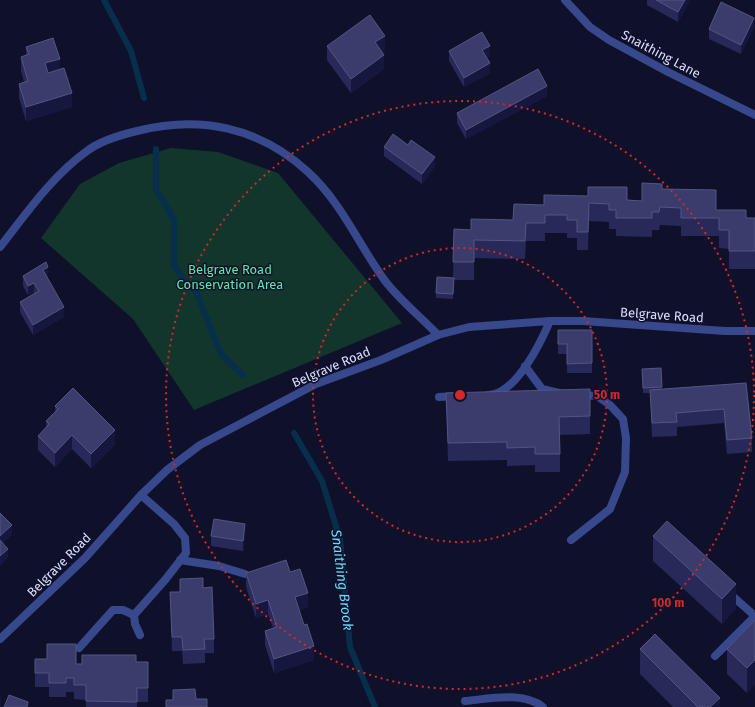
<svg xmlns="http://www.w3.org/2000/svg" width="755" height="707" font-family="'Fira Sans',sans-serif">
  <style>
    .green { fill: #12352c }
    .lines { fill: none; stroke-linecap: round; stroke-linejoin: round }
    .stream { stroke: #072f4b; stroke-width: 6 }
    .lane { stroke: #38488c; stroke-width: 8 }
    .street { stroke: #38488c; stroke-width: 8 }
    .wall { fill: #272959 }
    .shaded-wall { fill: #16173f }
    .building { fill: #3a3c6b; stroke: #535582 }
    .ring { fill: none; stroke: #d62828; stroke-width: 2; stroke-dasharray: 2 4 }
    .labels { text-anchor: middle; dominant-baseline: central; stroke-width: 3; stroke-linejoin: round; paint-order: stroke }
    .street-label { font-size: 13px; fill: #d9ddff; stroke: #0f112b }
    .park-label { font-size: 13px; fill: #5de7a5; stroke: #0f112b }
    .water-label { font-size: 14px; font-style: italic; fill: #67dbff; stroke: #0f112b }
    .centre { fill: #d62828; stroke: #0f112b; stroke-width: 2 }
    .ring-label { font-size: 12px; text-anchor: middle; font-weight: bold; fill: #d62828; stroke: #0f112b; stroke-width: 3; stroke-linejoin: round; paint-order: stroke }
  </style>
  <rect width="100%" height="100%" fill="#0f112b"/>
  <path class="green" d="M171,148l47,4 60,21 124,150 -208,87 -61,-91 -92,-81 39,-54 39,-21z"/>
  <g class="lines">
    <path class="stream" d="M104,0l27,51 13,47
      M156,149v40l18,31v47l23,27 24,60 22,21
      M294,433l28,48 18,58 10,108 25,60"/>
    <path class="lane" d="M525,366l17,23 17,4
      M489,395c27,-1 52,-53 61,-74
      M439,397l17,-1
      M571,540l39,-31 15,-37 1,-34 -3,-19 -13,-14 -13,-9 -17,-1
      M180,560l39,6 26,8
      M729,593l26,23
      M140,635l-5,-11 -1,-9 31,-35 21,-27 -1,-15 -11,-14 -33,-29
      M79,648l34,-38h10l11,5
      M715,656l40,-40"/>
    <path class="street" d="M565,0l25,27 19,13 59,32 87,43
      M0,247c26,-33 52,-71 87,-96 13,-10 33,-16 50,-20 63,-16 122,-4 171,41 33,30 50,71 75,106 12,18 39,40 55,57
      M0,639l85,-81 56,-63 26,-25 33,-25 116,-61 65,-24 57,-25 31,-8 81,-6h33l142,10h30
      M465,701c23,-2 58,-10 78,6"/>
  </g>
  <path class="wall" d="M647,0h43l-12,22 -31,-17z
    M754,27l-13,27 -32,-15v-10z
    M327,46l58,4 -3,2 2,17 -33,24 -24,-33z
    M26,47l34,23 12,37 -46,14 -7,-23v-14l5,-2 -3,-11v-14l5,-2z
    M449,51l41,5 -4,2 4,15 -26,14 -15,-26z
    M547,96l-81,43 -9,-16v-10z
    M384,147l51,19 -13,18 -38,-28z
    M662,189l54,21 30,8h9v51h-26v-20l-10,-1v-12h-38v-10l-21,-1 -1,5h-7v7l-36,-1v-7h-7v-7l-20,-1 -1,29h-11v-12h-10v-5h-22v8h-19l-1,18 -51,-1v22h-20l-1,19 -17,-1v-5l17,-15 1,-49 17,1 42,-10 31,-15 83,-5 15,1z
    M23,276l25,1h-1l17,40 -31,18 -13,-23v-10l14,-8v-1l-6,2 -5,-9z
    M558,330h34v43h-25v-19h-9z
    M642,369l20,18v2l84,-6 6,55v14l-25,2 -3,-31 -47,4v9l-25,1 -2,-44h-7z
    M446,393l144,23v18l-30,1v37h-25v-7l-28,1v-6l-59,1z
    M55,406l60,38 -24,24 -19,-19 -17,18 -17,-17v-14l8,-8v-7l9,-9z
    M245,534l-2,17 -32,-5v-10z
    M653,536l83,72 -14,16 -69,-63z
    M290,572l18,35 -9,3 15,50 -40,13 -9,-28v-14l8,-3 -5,-14 -12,4 -10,-31v-14z
    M180,579l23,9 11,51v14h-9v10l-22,1 -1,-13h-10l-2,-59h10z
    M755,620l-8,73 -20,-19v-25z
    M640,649l80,58h-47l-33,-33z
    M35,659l41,5 72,-2v40h-11v5h-51v-7l-12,-1v-7h-8v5h-17v-10h-14z"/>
  <path class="shaded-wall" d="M685,0h5l-12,22v-10z
    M754,18v9l-13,27v-9z
    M385,36v14l-10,6v-14z
    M490,46v10l-8,4v-10z
    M384,55v14l-33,24v-14z
    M60,59v14l-15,4v-14z
    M490,63v10l-26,14v-9z
    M547,86v10l-81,43v-9z
    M72,93v14l-46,14v-14z
    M435,157v9l-13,18v-10z
    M48,267v10l-5,3v-10z
    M34,283v10l-6,2v-9z
    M64,307v10l-31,18v-10z
    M115,430v14l-24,24v-14z
    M72,435v14l-17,18v-14z
    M245,524v10l-2,17v-10z
    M12,525v10l-12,11v-10z
    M8,549v9l-8,8v-10z
    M736,584v24l-14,16v-25z
    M308,593v14l-13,4v-14z
    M268,600v14l-12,4v-14z
    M314,646v14l-40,13v-14z
    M755,660v25l-8,8v-25z
    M1,695v12h-1v-10z
    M720,698v9h-10z"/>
  <path class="building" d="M656,0h29l-7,12z
    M721,2l33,16 -13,27 -32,-16z
    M370,15l15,21 -10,6 9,13 -33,24 -24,-33z
    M482,32l8,14 -8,4 8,13 -26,15 -15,-27z
    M53,38l7,21 -15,4 3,10 16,-5 8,25 -46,14 -7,-23 9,-3 -7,-24 8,-3 -3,-7z
    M538,69l9,17 -81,44 -9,-17z
    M393,134l15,11 3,-5 24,17 -13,17 -38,-27z
    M642,183l20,1v5l54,1v20h30v8h9v33h-26v-21h-10v-12h-38v-10l-21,-1 -1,5h-7v6h-36v-8h-7v-6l-20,-1 -1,29h-11v-12h-10v-5h-22v8h-19l-1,18 -51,-1v22h-21l1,-33 17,1v-11l42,1 1,-16 30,1v-10l44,1v-9h39v13l15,1z
    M46,262l2,5 -5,3 21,37 -31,18 -13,-23 19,-11 -5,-8 -6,3 -5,-10z
    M437,277l17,1 -1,16 -17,-1z
    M558,330h34v33l-25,1v-20h-9z
    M661,368l1,19 -19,1 -1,-19z
    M746,383l6,55 -25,2 -3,-31 -48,4 1,9 -25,1 -2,-33z
    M73,388l42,42 -24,24 -19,-19 -17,18 -17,-17 11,-12 -3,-3 12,-12 -3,-3z
    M590,389v27l-31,1 1,37h-25v-7l-28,1v-6l-59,1 -2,-50z
    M0,513l12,12 -12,11z
    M214,519l31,5 -2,17 -32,-5z
    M667,521l69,63 -14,15 -69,-63z
    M0,540l8,9 -8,7z
    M286,560l4,12 10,-3 8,24 -13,4 9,28 3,-1 7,22 -40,13 -9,-28 12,-4 -9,-27 -12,4 -10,-31z
    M203,578v10l9,-1 2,52h-10l1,10 -22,1 -1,-13h-10l-2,-45h10v-13z
    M755,620v40l-8,8 -20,-19z
    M655,634l65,64 -10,9h-12l-58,-58z
    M47,644h29v20h6v-9h54v7h12v26h-11v14l-51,-1v-16h-12v-7h-8v5h-17v-10h-14v-14h12z
    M195,689l1,10h11v8h-41v-7h7v-10z
    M9,695l19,7 -1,5h-23z"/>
  <g class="ring">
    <circle cx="460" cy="395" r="147"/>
    <circle cx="460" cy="395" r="294"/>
  </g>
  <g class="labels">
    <g class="street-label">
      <text transform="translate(661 54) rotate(28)">Snaithing Lane</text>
      <text transform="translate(662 315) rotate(4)">Belgrave Road</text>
      <text transform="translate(331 367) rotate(-23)">Belgrave Road</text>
      <text transform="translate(59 565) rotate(-45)">Belgrave Road</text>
    </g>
    <g class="park-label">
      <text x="230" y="269">Belgrave Road<tspan x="230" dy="15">Conservation Area</tspan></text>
    </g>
    <g class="water-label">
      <text transform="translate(342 580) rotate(83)">Snaithing Brook</text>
    </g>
  </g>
  <circle cx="460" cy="395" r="6" class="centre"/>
  <g class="ring-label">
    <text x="607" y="399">50 m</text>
    <text x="668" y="607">100 m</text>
  </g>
</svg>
